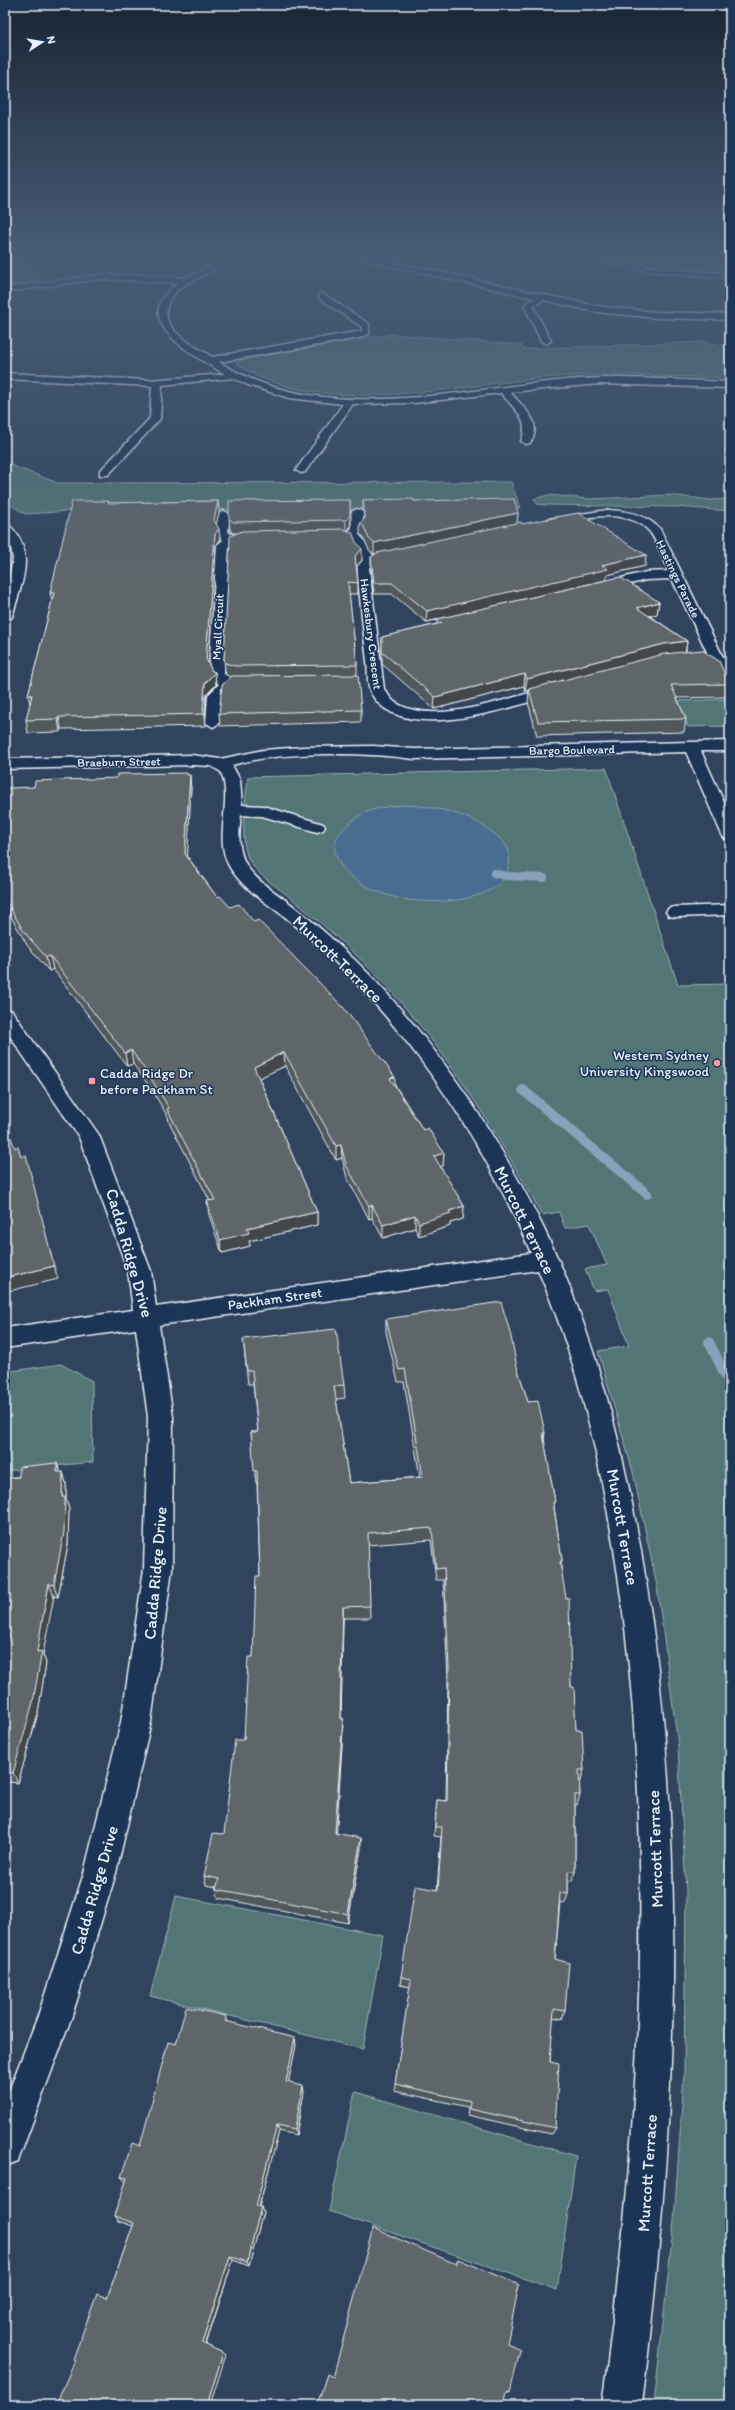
<svg xmlns="http://www.w3.org/2000/svg" width="735" height="2410" font-family="Itim,sans-serif">
  <style>
    .green { fill: #527474; stroke: #9db2b6 }
    .water { fill: #4a6c91; stroke: #89a1ba }
    .lines { fill: none; stroke-linecap: round; stroke-linejoin: round }
    .stream-far1 { stroke: #89a1ba; stroke-width: 8 }
    .stream { stroke: #89a1ba; stroke-width: 10 }
    .minor-casing { stroke: #e8f1f8; stroke-width: 3 }
    .minor { fill: #1d3557; fill-rule: evenodd }
    .wall { fill: #51585c; stroke: #e8f1f8 }
    .shaded-wall { fill: #42474b; stroke: #e8f1f8 }
    .building { fill: #5e666b; stroke: #e8f1f8 }
    .poi-dot { fill: #ff9aa2; stroke: #1d3557; stroke-width: 1.5 }
    .labels { text-anchor: middle; dominant-baseline: central; stroke-width: 3; stroke-linejoin: round; paint-order: stroke }
    .far-street-label { font-size: 12px; fill: #e8f1f8; stroke: #1d3557 }
    .poi-label { font-size: 14px; fill: #e8f1f8; stroke: #1d3557; text-anchor: end }
    .street-label { font-size: 14px; fill: #e8f1f8; stroke: #1d3557 }
    .near-street-label { font-size: 17px; fill: #e8f1f8; stroke: #1d3557 }
  </style>
  <rect width="100%" height="100%" fill="#30445d"/>
  <filter id="ink" filterUnits="userSpaceOnUse"><feTurbulence type="fractalNoise" baseFrequency=".025" numOctaves="2"/><feDisplacementMap in="SourceGraphic" scale="8" xChannelSelector="R" yChannelSelector="G"/><feConvolveMatrix kernelMatrix="1 2 1 2 8 2 1 2 1" color-interpolation-filters="sRGB"/></filter>
  <g filter="url(#ink)">
    <path class="green" d="M5,251h10l27,29 -37,7z
      M583,251h147v20l-80,-6z
      M392,334l129,11 2,4 180,-7 27,4v32c-53,-1 -107,-5 -161,-2 -93,5 -218,39 -307,2 -9,-3 -18,-10 -26,-15l4,-3z
      M5,463l53,20 453,-1 9,26 -434,2 -61,4 -20,-13z
      M548,495l43,4 78,-4 42,5 16,-1h3v12l-54,-4 -131,-2 -8,-1 -3,-5z
      M730,699v27l-42,1 -11,-26z
      M606,768l72,217 52,-1v1421h-76l20,-184 10,-146 2,-184 -8,-146 -21,-159 -24,-114 -35,-121 31,-5 -21,-57 -14,2 -9,-22 22,-4 -18,-41 -24,4 -6,-16 -17,3c-50,-91 -97,-168 -169,-243 -25,-26 -53,-50 -81,-73 -14,-12 -31,-21 -41,-36 -13,-18 -5,-64 -3,-86z
      M61,1364l31,17 1,81 -88,9v-99z
      M176,1896l207,39 -20,114 -213,-53z
      M355,2092l221,64 -19,134 -228,-79z"/>
    <path class="water" d="M407,805c34,2 72,11 96,37 7,7 7,13 6,22 -4,43 -92,42 -122,31 -18,-6 -36,-15 -47,-31 -6,-10 -8,-21 0,-31 21,-24 36,-26 67,-28z"/>
    <g class="lines">
      <path class="stream-far1" d="M494,873l12,3 38,2"/>
      <path class="stream" d="M523,1090l124,104
        M709,1342l21,43"/>
      <g class="minor-casing">
        <path id="minor" d="M225,251l123,1 248,54 61,6 73,2v6l-73,-2 -61,-6 -53,-12 -10,6 18,35 -5,3 -5,-3 -17,-36 10,-7 -186,-42 -117,-3c-15,25 -56,25 -64,54 -6,25 29,39 45,50l150,-26v-4l-43,-29v-4l3,-1 47,31v10l-10,4 -140,24c105,67 244,25 360,17 50,-3 101,1 151,3v6l-131,-4 -89,8c14,17 34,30 20,51l-4,1 -5,-3c10,-21 -7,-32 -20,-48l-87,10 -61,1 -48,68 -4,1 -5,-3 47,-66 -54,-6 -41,-13 -15,-7 -71,7 -2,34 -52,56h-8v-4l50,-53 2,-32 -147,-7v-6l144,7 76,-6c-32,-19 -100,-54 -47,-91l-78,-4 -95,13v-4l95,-13h38l48,3 25,-12z
          M557,251h13l77,16 83,7v4l-83,-7z
          M357,509l6,3 1,17 -5,6c7,5 8,15 15,21l25,-6 6,4 -2,3 -30,7 -4,4 15,121c4,5 7,11 12,14 41,25 119,-8 162,-18l5,1 2,3 -2,3c-45,13 -165,57 -193,-1 -3,-8 -2,-21 -3,-30 -4,-32 -7,-63 -10,-94l6,-7 -12,-20 -27,-1 -6,-4 6,-4 24,1 4,-4 -1,-16z
          M607,510c21,1 38,4 53,19l62,126 8,11v11l-14,-8 -5,-9 -31,2 -7,-4 7,-4 27,-2 -35,-73 -26,1 -48,12 -6,-4 1,-3 53,-13 23,-1c-6,-12 -11,-28 -19,-39 -23,-26 -69,-14 -98,-7l-6,-4 2,-2z
          M224,511l6,3 -2,17 2,3 30,-1 6,4 -6,4h-22l-9,6 -5,127c11,7 33,3 38,10l-7,4 -23,-1 -10,9 -2,27 -7,4 -7,-4 2,-28 11,-11 -7,-5 -3,-8 8,-126 6,-5 -7,-9 2,-17z
          M5,523c5,2 8,6 11,10 19,25 3,58 -4,84l-7,4v-24l8,-38 -2,-11 -6,-13z
          M730,741v10h-29l29,65v24l-6,-2 -2,-3 -36,-83 -272,7c-51,-7 -133,-8 -182,6l8,15 2,25 21,1 60,18 2,3 -2,3 -6,2 -55,-16 -21,-1c-2,17 -4,35 6,51 10,16 30,27 45,39 23,18 44,37 65,57 74,74 132,160 180,253 56,109 87,233 107,354 46,277 32,558 -2,836h-40c36,-258 53,-517 23,-777 -15,-121 -38,-246 -87,-358l-379,55 14,92 -1,152 -21,153 -35,151 -44,143 -54,145 -13,5v-65l33,-85 46,-143 37,-151 23,-153 4,-152 -12,-88 -131,19v-20l128,-18 -5,-39 -49,-134 -74,-108v-20l7,2 87,124 52,136 5,36 375,-54c-43,-101 -103,-195 -179,-274 -20,-21 -40,-40 -62,-58 -21,-17 -49,-32 -62,-57 -14,-30 5,-62 -7,-92l-10,-6 -19,-1 -187,4v-10l187,-4 28,4 43,-9 40,-3 70,-1 41,3z
          M730,905v10l-55,2 -6,-1 -3,-4 3,-4 6,-1z"/>
      </g>
      <use href="#minor" class="minor"/>
    </g>
    <path class="wall" d="M350,500v27l-4,4 16,29 -5,6 1,17v11h-9l8,71v11l4,34v12l-141,4 -1,-12 12,-37 -5,-2 -1,-4 -1,-12 13,-126h-4l-3,-3 -1,-11z
      M363,500l51,1 104,12 -1,10 5,1 124,31 -1,11 -38,9 -1,5 53,22 -2,12 -7,2 37,25 -1,10 43,33 -3,13 -49,1 9,21 -2,13 -147,4 -9,-34 1,-12 -4,1 -1,-5 -90,23 -52,-45v-27l55,-13v-4l-11,2 -34,-28h-18l-3,-25v-12l4,-3h-1l-5,-4 -6,-14 -3,-1v-11l4,-5 -1,-9z
      M108,501l1,2 109,-2 1,11 -3,12 4,16 -4,5 -8,118 4,8 3,1 1,13 -10,10 -1,19 1,12 -145,3 -1,3 -32,1 -2,-13 4,-16 -2,-9 24,-94 -2,-8z
      M187,775l4,13 -4,68 30,41 13,10 165,178 28,45 21,23 -1,13 -3,1 24,39 -1,13 -13,4v3l-31,10 -4,-8 -32,10 -11,-20 -3,1 -22,-41 -5,-20 -6,2 -51,-94 -26,12 58,134v13l-68,16 1,5 -28,7 -13,-38 -2,-14h3l-41,-79 -1,-5 -16,-27 -19,-26 -6,2 -74,-97 -4,2 -22,-26 -22,-39v-111l29,-8z
      M386,1319l131,48 11,35 17,31 -1,7 11,62 -1,5 8,53 -1,5 10,122 5,43 8,40 -3,11h-2l1,14 -3,10h-2v67l-3,9h-4v13l-3,9 -5,-1 -5,57 10,52 -3,8 -9,-2 -3,45 5,66 -4,6 -84,-19 1,-8 -74,-16 1,-7 15,-97 -10,-2 1,-8 36,-87 4,-53 -7,-1 2,-26 1,-10 9,1 2,-122 -5,-99h-7l-5,-40 -63,5 2,73h-27l-2,100 2,11 -7,104 25,15 -13,75 -130,-25 -2,-9v-2l-10,-2 -2,-9 20,-42 20,-94 9,-83 7,-81 -3,-93h-1l-5,-51h7l-5,-48h-5l-5,-45 101,46 1,13 -9,1 13,84 71,-6 -16,-95h-6l-12,-50z
      M63,1472l3,12v16l3,9 -1,35 -10,53 -4,-1 -7,31 -4,27 3,9 -8,50 -20,70 -10,-1 -3,10v-314z
      M226,2016l2,6 68,23 -8,38 16,9 -8,43 -17,-4 -20,76 4,5 -14,54 -16,-6 -27,85 20,10 -119,-57 26,-72 -15,-5 -4,-5 12,-34 -5,-5 19,-31 36,-102z"/>
    <path class="shaded-wall" d="M218,501l1,11 -4,19 -1,-11z
      M351,511l-1,16 -4,4v-11z
      M518,513l-1,11 -143,30v-11z
      M219,529l1,11 -4,5 -8,126 -2,-12 9,-125z
      M362,549v11l-6,7 -1,-11z
      M646,555l-1,11 -38,9 -1,5 -180,42 1,-11 175,-46z
      M659,602l-2,12 -21,5 1,-11z
      M687,641l-2,12 -156,36v1l-4,1 2,-12 137,-35z
      M215,672l1,13 -10,10 -1,19 -2,-3 2,-28z
      M525,674l-1,12 -90,23 1,-12z
      M59,717l2,12 -1,3 -2,-13z
      M190,775l1,13 -4,79 -2,-13z
      M50,956l3,13 -4,2 -3,-14z
      M131,1050l2,14 -6,2 -2,-13z
      M284,1052l1,14 -30,14 -1,-13z
      M395,1077v13l-5,-12z
      M341,1145l1,13 -6,2v-14z
      M444,1153l-1,13 -10,3 1,-13z
      M372,1205v13l-3,1v-13z
      M464,1206l-1,13 -13,4v3l-31,10v-13l30,-12z
      M317,1212v13l-68,16 1,5 -28,7 -2,-13 27,-12z
      M415,1215v13l-32,10v-13z
      M54,1266l4,13 -53,13v-14z
      M57,1463l4,12 -4,-3z
      M63,1472l3,12v16l3,9 -1,35 -10,53 -4,-12 8,-88z
      M49,1584l5,12 -11,58 3,9 -8,50 -20,70 -5,-10z
      M343,1607v11l-2,111 -1,-11z
      M343,1718v11l-7,114 -1,-10z
      M5,1777l3,5 -3,10z
      M361,1838v10l-13,75v-9z
      M295,2038l1,7 -9,44 -1,-7z
      M303,2086l1,6 -8,43 -1,-6z
      M277,2125l2,6 -21,79 -2,-4z
      M261,2207l2,5 -14,54 -2,-4z
      M230,2256l3,4 -28,86 -3,-3z
      M223,2353l3,2 -16,50h-3z"/>
    <path class="building" d="M413,499l1,2 100,-2 4,14 -144,30 -5,-4 -6,-14 -3,-1 5,-6 -2,-18z
      M350,500v16l-4,4 -113,2 -4,-3v-18z
      M72,501h36v2l110,-2 -4,19 5,9 -4,5 -9,125 6,12 3,1 -10,11 -2,28 2,3 -146,3 -1,2 -32,1 6,-25h-4l26,-102h-4z
      M578,513l68,42 -44,10 6,4 -181,42 -35,-28h-18l-3,-26 6,-4 144,-31 1,2z
      M343,529l9,3 4,10 6,7 -7,7 3,27 -10,-1 9,83 -122,1 -10,-3 -1,-4 6,-123 12,-5z
      M620,577l39,25 -22,6 50,33 -23,3 -137,35 -2,-5 -90,23 -53,-45v-15l60,-14 -5,-4z
      M702,650l17,11 10,23 -58,1 15,34 -148,3 -9,-33 135,-35z
      M358,675l3,35 -142,4 3,-29 10,-9z
      M187,773v2h3l-5,79 32,43 3,-1 10,11 9,-3 15,18 4,-2 86,88 51,69 -5,1 33,52 5,-2 16,25 -10,3 30,50 -15,5 2,2 -32,10 -4,-8 -32,10 -11,-20 -3,1 -23,-41 -5,-20 -5,1 -52,-94 -30,15 63,145 -70,16 2,5 -29,7 -13,-39 8,-1 -48,-91 2,-1 -19,-31 -19,-27 -6,3 -75,-97 -4,1 -22,-25 -19,-33v-104l2,-7 27,-1 1,-6 82,-3v-4z
      M5,1123l10,25 3,-1 3,10 5,-2 28,111 -49,12z
      M501,1302l9,30 7,35 11,35 10,-1 7,32h-2l12,69h-2l9,58 -2,2 6,36h3l2,89h3l2,43h6l2,40h-5l1,25h-5v77l-7,-1v23l-8,-1 -5,66 14,4 -4,48 -11,-2 -4,53 9,2 -4,64 -86,-19 1,-8 -75,-17 16,-105 -10,-2 14,-91 23,4 4,-63h-7l2,-27 10,1 2,-133 -5,-100 -8,1 -4,-41 -64,5 2,73 -27,1 -3,111h3l-8,115 26,5 -13,76 -132,-25 3,-10 -15,-3 9,-43 11,1 11,-94h9l4,-83h5l3,-81h4l-3,-105h-3l-3,-39h7l-6,-61h-5l-4,-32 93,-10 8,56 -10,1 15,97 74,-6 -18,-108 -6,1 -13,-51z
      M57,1463v9h6l-1,25h3l-1,35 -10,53 -5,-1 -6,32 -6,36 5,-1 -9,51 -20,71 -8,-1v-294l14,-1v-10z
      M186,2007l40,9 -1,5 70,17 -9,44 17,4 -8,43 -18,-4 -21,81 5,1 -14,55 -17,-6 -28,87 21,10 -16,52h-151l19,-45 -2,-1 24,-65 10,4 27,-75 -20,-7 13,-38 -6,-1 11,-34 8,3 28,-104 8,2z
      M373,2228l83,36 2,-5 61,26 -12,59 13,6 -10,43 -3,-1 -3,13h-187l10,-31 6,3z"/>
  </g>
  <linearGradient id="sky" x2="0" y2="1"><stop stop-color="#1a2533"/><stop offset="0.43" stop-color="#485c78"/><stop offset="1" stop-color="#485c78" stop-opacity="0"/></linearGradient>
  <rect width="735" height="588" fill="url(#sky)"/>
  <g class="poi-dot">
    <circle cx="717" cy="1063" r="4"/>
    <rect x="88" y="1077" width="8" height="8" rx="2"/>
  </g>
  <g class="labels">
    <g class="far-street-label">
      <text transform="translate(678 579) rotate(64)">Hastings Parade</text>
      <text transform="translate(218 627) rotate(-87)">Myall Circuit</text>
      <text transform="translate(371 634) rotate(83)">Hawkesbury Crescent</text>
      <text transform="translate(572 750) rotate(-1)">Bargo Boulevard</text>
      <text transform="translate(119 762) rotate(-1)">Braeburn Street</text>
    </g>
    <g class="poi-label">
      <text x="709" y="1055">Western Sydney<tspan x="709" dy="16">University Kingswood</tspan></text>
      <text x="100" y="1073" text-anchor="start">Cadda Ridge Dr<tspan x="100" dy="16">before Packham St</tspan></text>
    </g>
    <g class="street-label">
      <text transform="translate(275 1299) rotate(-8)">Packham Street</text>
    </g>
    <g class="near-street-label">
      <text transform="translate(338 959) rotate(44)">Murcott Terrace</text>
      <text transform="translate(525 1220) rotate(64)">Murcott Terrace</text>
      <text transform="translate(130 1253) rotate(74)">Cadda Ridge Drive</text>
      <text transform="translate(623 1527) rotate(80)">Murcott Terrace</text>
      <text transform="translate(155 1573) rotate(-85)">Cadda Ridge Drive</text>
      <text transform="translate(655 1849) rotate(-92)">Murcott Terrace</text>
      <text transform="translate(94 1890) rotate(-74)">Cadda Ridge Drive</text>
      <text transform="translate(647 2173) rotate(-86)">Murcott Terrace</text>
    </g>
  </g>
  <rect width="735" height="2410" fill="none" stroke="#1d3557" stroke-width="20"/>
  <rect x="10" y="10" width="715" height="2390" fill="none" stroke="#e8f1f8" stroke-width="1.5" filter="url(#ink)"/>
  <g transform="translate(42 42) rotate(78)" stroke="#1d3557" stroke-width="3" paint-order="stroke">
  <path d="M0-3L7 15L0 10L-7 15Z" fill="#e8f1f8"/>
  <text y="-6" font-size="11" font-weight="bold" text-anchor="middle" fill="#e8f1f8">N</text>
  </g>
</svg>
